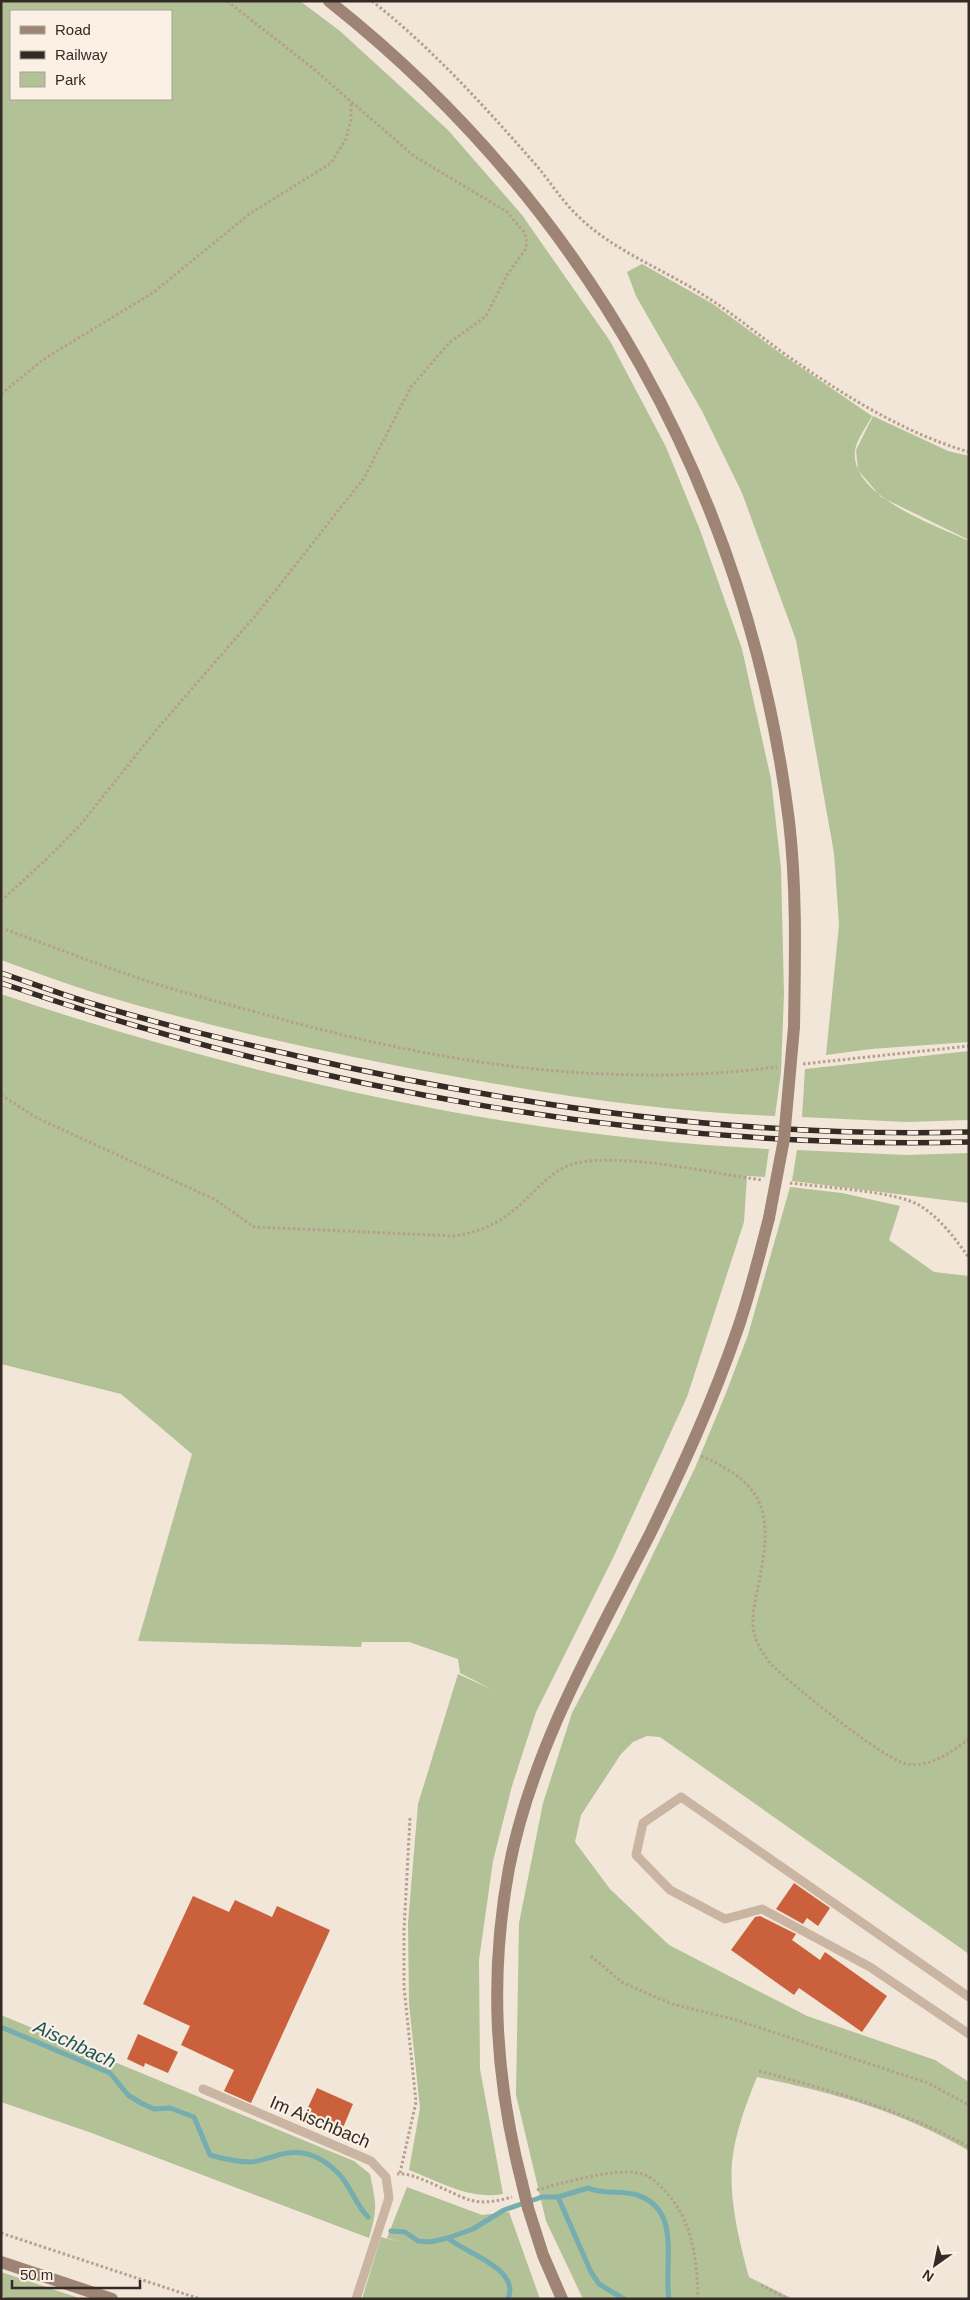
<svg xmlns="http://www.w3.org/2000/svg" width="970" height="2300" font-family="Helvetica,sans-serif">
  <style>
    .green { fill: #b3c197; fill-rule: evenodd }
    .lines { fill: none; stroke-linecap: round; stroke-linejoin: round }
    .stream { stroke: #76adb0; stroke-width: 5 }
    .building { fill: #cb603d }
    .path { stroke: #b69f8e; stroke-width: 3; stroke-dasharray: 2.5 2.5; stroke-linecap: butt }
    .lane { stroke: #cab5a3; stroke-width: 9 }
    .secondary { stroke: #9e8475; stroke-width: 12 }
    .rail-casing { stroke: #352b26; stroke-width: 5.5 }
    .rail { stroke: #faf0e4; stroke-width: 4; stroke-dasharray: 11; stroke-linecap: butt }
    .secondary-bridge { stroke: #9e8475; stroke-width: 12 }
    .labels { text-anchor: middle; dominant-baseline: central; stroke-width: 4.5; stroke-linejoin: round; paint-order: stroke }
    .street-label { font-size: 18px; fill: #352b26; stroke: #faf0e4 }
    .water-label { font-size: 19px; font-style: italic; fill: #1a5458; stroke: #faf0e4 }
  </style>
  <rect width="100%" height="100%" fill="#f2e6d8"/>
  <path class="green" d="M1,1h299l40,30 108,99 74,85 88,126 56,106 34,83 42,119 29,130 10,89 3,126 -3,78 -6,44c-105,-4 -209,-19 -312,-38 -123,-22 -248,-49 -368,-85 -31,-10 -63,-22 -94,-33zM11,11h160v88h-160z
    M642,264l71,40 67,49 92,63c-5,10 -16,24 -17,35 -5,45 80,74 114,90v501l-98,7 -45,6 13,-130 -5,-72 -38,-213 -54,-147 -40,-82 -66,-115 -9,-24z
    M873,416l75,35 21,5v84l-88,-43 -23,-27 -2,-20z
    M1,994c243,82 512,143 768,155l-4,28 -18,-1 -3,46 -57,175 -74,161 -77,154 -24,74 -19,75 -14,99 1,109 23,125c-33,6 -63,-12 -94,-24l11,-62 -11,-104 -1,-81 10,-119 40,-130 35,16 -33,-17 -2,-14 -49,-17h-47l-1,5 -223,-6 54,-187 -71,-60 -120,-30z
    M969,1051v69l-63,2 -104,-5 3,-48z
    M797,1150l109,5 63,-2v50l-177,-22z
    M790,1187l52,6 58,13 -11,34 45,32 35,4v678l-309,-217 -13,-1 -14,6 -12,12 -40,61 -6,27 35,47 59,56 138,71 128,44 34,22v69c-69,-40 -135,-58 -212,-74 -11,27 -22,56 -25,85 -3,39 7,78 17,115l44,22h-210l-37,-78 -30,-126 3,-172 24,-120 29,-90 47,-89 76,-156 31,-75 22,-58z
    M1,2015l353,146 16,13c6,30 8,34 -1,64l-280,-106 -88,-30z
    M407,2187l75,28 27,-3 31,87h-178l19,-62 23,6 -17,-5z
    M1,2272l81,27h-72l-9,-3z"/>
  <g class="lines">
    <path class="stream" d="M1,2027l109,46 18,22 13,8 13,6 16,-1 24,9 16,38c14,4 28,7 42,7 8,-1 16,-4 23,-6 25,-8 44,-2 63,17 13,13 17,31 30,44
      M558,2197l33,75 8,12 25,15
      M391,2231l14,1 13,9 12,1 18,-4 25,-9 31,-19 38,-13h16l30,-9c16,7 33,2 49,7 46,15 26,69 32,104
      M448,2238c16,15 73,30 60,61"/>
  </g>
  <path class="building" d="M794,1883l36,25 -12,18 -11,-8 -4,6 -27,-15z
    M193,1896l36,16 6,-12 37,17 5,-11 53,24 -79,173 -27,-12 10,-21 -53,-25 9,-19 -47,-22z
    M760,1916l36,18 -4,6 28,20 5,-8 62,44 -25,36 -63,-44 -5,7 -63,-45 24,-33z
    M138,2034l40,18 -10,21 -23,-10 -1,4 -17,-8z
    M317,2088l36,16 -11,26 -37,-16z"/>
  <g class="lines">
    <path class="path" d="M372,1c61,48 113,106 164,164 13,15 24,33 38,47 36,38 88,56 131,84 27,17 51,37 77,56 58,41 119,80 187,100
      M1,394l43,-35 110,-67 94,-77 83,-52 15,-24 5,-20v-17
      M1,901l51,-47 29,-30 76,-95 99,-114 108,-137 47,-91 38,-44 37,-27 21,-41 18,-25 2,-8 -3,-10 -17,-20 -93,-56 -104,-90 -83,-65
      M1,928c48,17 95,36 143,52 37,12 75,22 112,32 171,49 343,78 521,55
      M803,1064l166,-18
      M1,1095l36,23 179,82 38,27 200,9c28,-4 50,-15 70,-35 13,-12 25,-26 41,-34 41,-19 149,7 197,13
      M790,1183c31,4 104,8 129,22 20,12 37,34 50,53
      M701,1456c70,30 71,62 57,131 -3,16 -8,34 -3,49 3,11 12,24 20,32 20,19 109,92 132,96 23,4 44,-12 62,-25
      M591,1956l32,27 49,21 61,15 195,64 41,22
      M759,2071c73,20 144,39 210,76
      M400,2173l16,-71 -12,-115v-57l6,-112
      M397,2174c16,-3 56,21 73,26 13,4 28,1 42,-3
      M537,2190c26,-7 75,-22 101,-17 12,2 21,11 28,19 27,30 31,68 32,107
      M1,2233l199,66
      M761,2285l27,14"/>
    <path class="lane" d="M969,1997l-288,-200 -38,26 -7,32 34,35 55,29 37,-10 108,58 99,67
      M203,2089l168,72 15,16 3,21 -33,101"/>
    <path class="secondary" d="M329,1c259,205 419,494 460,820 8,69 6,138 5,206
      M522,2183c-27,-105 -33,-207 -13,-315 23,-119 86,-227 141,-334 32,-66 63,-133 87,-203 13,-37 22,-75 32,-113
      M528,2208l15,47 19,44
      M1,2262l111,37"/>
    <g class="rail-casing">
      <path id="rail" d="M1,973c30,10 59,21 89,30 68,21 138,37 207,53 220,51 446,82 672,76
        M1,983c306,105 644,167 968,159"/>
    </g>
    <use href="#rail" class="rail"/>
    <path class="secondary-bridge" d="M769,1218l15,-79 10,-112
      M522,2183l6,25"/>
  </g>
  <g class="labels">
    <g class="street-label">
      <text transform="translate(320 2122) rotate(23)">Im Aischbach</text>
    </g>
    <g class="water-label">
      <text transform="translate(75 2044) rotate(25)">Aischbach</text>
    </g>
  </g>
  <rect width="970" height="2300" fill="none" stroke="#352b26" stroke-width="5"/>
  <rect x="10" y="10" width="162" height="90" fill="#faf0e4" stroke="#aba198"/>
  <rect x="20" y="26" width="25" height="8" fill="#9e8475" stroke="#aba198"/>
  <text x="55" y="35" font-size="15" fill="#352b26">Road</text>
  <rect x="20" y="51" width="25" height="8" fill="#352b26" stroke="#aba198"/>
  <text x="55" y="60" font-size="15" fill="#352b26">Railway</text>
  <rect x="20" y="72" width="25" height="15" fill="#b3c197" stroke="#aba198"/>
  <text x="55" y="85" font-size="15" fill="#352b26">Park</text>
  <g transform="translate(935 2265) rotate(213)" stroke="#faf0e4" stroke-width="4" paint-order="stroke">
  <path d="M0-4L9 19L0 12L-9 19Z" fill="#352b26"/>
  <text y="-8" font-size="14" font-weight="bold" text-anchor="middle" fill="#352b26">N</text>
  </g>
  <path d="M12 2280v8h128v-8" fill="none" stroke="#352b26" stroke-width="2.5"/>
  <text x="20" y="2280" font-size="15" fill="#352b26" stroke="#faf0e4" stroke-width="4" paint-order="stroke">50 m</text>
</svg>
